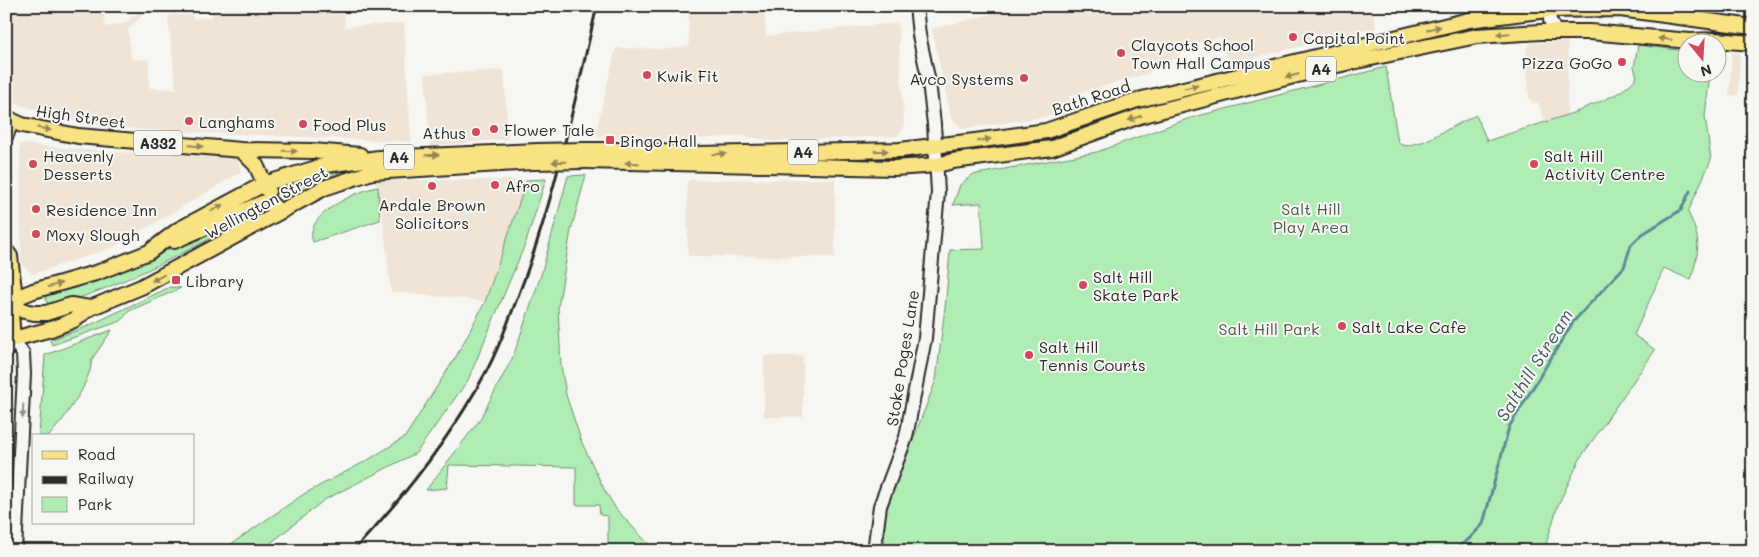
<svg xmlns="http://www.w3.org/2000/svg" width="1759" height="557" font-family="Mali,sans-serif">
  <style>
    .built { fill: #f0e4d6 }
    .green { fill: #b0edb4; stroke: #6e8c70 }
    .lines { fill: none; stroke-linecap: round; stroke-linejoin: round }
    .stream { stroke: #5c8a95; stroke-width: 3 }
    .secondary-casing { stroke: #2b2b2b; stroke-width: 16 }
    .primary-casing { stroke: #2b2b2b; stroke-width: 18 }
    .secondary { stroke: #f6f6f2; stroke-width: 12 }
    .primary { stroke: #f8e281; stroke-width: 14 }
    .rail { stroke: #2b2b2b; stroke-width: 3 }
    .primary-bridge-casing { stroke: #2b2b2b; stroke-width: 18; stroke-linecap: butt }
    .primary-bridge { stroke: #f8e281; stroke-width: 14 }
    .oneway { fill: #928656 }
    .oneway2 { fill: #90908e }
    .poi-dot { fill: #d1495b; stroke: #f6f6f2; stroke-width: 2 }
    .labels { text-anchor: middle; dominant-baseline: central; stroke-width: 4; stroke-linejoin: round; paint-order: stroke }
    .shield { fill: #f6f6f2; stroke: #686867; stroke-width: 1 }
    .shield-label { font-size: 15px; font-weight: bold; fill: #2b2b2b }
    .poi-label { font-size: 16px; fill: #2b2b2b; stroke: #f6f6f2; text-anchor: start }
    .street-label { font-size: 16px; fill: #2b2b2b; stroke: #f6f6f2 }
    .park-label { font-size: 16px; fill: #4c5c4d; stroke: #f6f6f2 }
    .water-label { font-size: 18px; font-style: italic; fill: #435a60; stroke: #f6f6f2 }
  </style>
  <rect width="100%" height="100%" fill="#f6f6f2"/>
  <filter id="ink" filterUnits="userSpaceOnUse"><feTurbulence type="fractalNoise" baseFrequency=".02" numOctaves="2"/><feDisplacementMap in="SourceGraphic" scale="10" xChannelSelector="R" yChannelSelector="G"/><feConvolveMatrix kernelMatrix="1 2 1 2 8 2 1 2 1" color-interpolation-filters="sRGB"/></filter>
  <g filter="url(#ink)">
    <path class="built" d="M6,6h97l2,21 21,-4 17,-16 2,6 -17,16 3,31 18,-1v29l27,1 -8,-73 6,-3 3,2 16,-1v5l19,-2 -1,-11h132l2,21 59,-4 7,119 -264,-12 -67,-7 -63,-19 -11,-9z
      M688,6h76l2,30 132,-13 6,104 -7,9 -124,5 -30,-5 -83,5 -65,-5 21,-88 52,1 21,-3z
      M1025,6h347l4,22 -144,35 -6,-4 -5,-22 -41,10 -1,11 -29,6v9l-81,23 3,17 -110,16 -11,-12 -19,-88z
      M1727,6h26v8l-18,-2z
      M1568,41l-1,74 -22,8 -7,-21 -5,1 -4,-5 -3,-50 5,-5z
      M1732,53h8l-2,42 -5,1 -4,-1z
      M504,70l4,69 -78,7 -5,-72z
      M20,144l93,8 124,4 4,16 -125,74 -83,28 -12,-10z
      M835,179v78l-147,-1 -1,-74 4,-2z
      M375,180h152l-42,122 -19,-3 -75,-7 -8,-73z
      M764,356h39v61h-39z"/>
    <path class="green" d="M1638,45l48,6v21l24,1 -5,43 6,44 -23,52c14,30 11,37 3,68l-27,-12 -30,67 21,15 -74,107 -23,48 -12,39 -1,3 4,4h-665l1,-38 51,-133 10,-81 4,-49 34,-1 -3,-46 -28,2 7,-20 12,-10 125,-23 90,-33 199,-52 12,76 8,3 19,-5 51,-26 11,26 95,-31 2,-2c20,-8 39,-14 53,-31l-3,-10z
      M341,169l3,2 -21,8 -32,17 -5,-7 -2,-7z
      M586,175l-15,55 -13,78 3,57 5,30 16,48 22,46 12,20 39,42h-47v-35l-8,-1 -1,-10h-23v-38l-127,-2 -2,23 -21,2 53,-69 34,-64 28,-82 27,-99z
      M546,179l-20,63 -58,138 -52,73 -92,47 -63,51h-40l83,-57 64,-34 37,-23 52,-82 28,-53 42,-122z
      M378,187l2,33 -67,22c-1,-3 -2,-8 -1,-11 4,-21 47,-41 66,-44z
      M240,216l3,5c-63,34 -126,67 -195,87l-3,-13 24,-10 27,-4 36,-15z
      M170,287l11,1 -52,23 -8,10 -69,24 -2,-5 36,-13z
      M112,330l-20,29 -2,12 -8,19 -18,28 -15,18h-10l6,-81z"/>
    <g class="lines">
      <path class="stream" d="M1453,551l16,-12 14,-15 26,-97 64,-105 51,-55 7,-22 10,-10 40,-25 9,-19"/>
      <g class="secondary-casing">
        <path id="secondary" d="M1548,6l2,14 5,11
          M6,352l7,-13 10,15 1,20 -9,177
          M874,551l6,-45 26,-69 19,-99 13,-146 -4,-68 -5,-42 -10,-47 -3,-29"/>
      </g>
      <g class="primary-casing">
        <path id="primary" d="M6,118l16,7 56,11 163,14 72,1 47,4
          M6,135l6,-15
          M241,150l15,15 12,26
          M584,150h40l74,4 202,-4 75,-9 71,-10 88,-30 335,-81 79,-10 72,-1 133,18
          M585,161l310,7 42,-3 16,-4 99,-13 88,-32 188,-49 149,-31 64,-4h49l100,9 24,-1 39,3
          M174,241l88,-38 7,-1 10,9
          M6,251l4,5 4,33 -4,12 3,38
          M6,298l18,13 10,2h12l25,-8 19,3
          M6,302l27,-11 66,-19 50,-20 29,-22 86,-46 62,-19 53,-7 159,-7
          M6,341l45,-12 23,-9 16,-12 51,-21 183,-99 48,-16 161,-10"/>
      </g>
      <use href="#secondary" class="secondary"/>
      <use href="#primary" class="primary"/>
      <path class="rail" d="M353,551c51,-54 98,-114 133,-179 11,-20 19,-42 27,-63 39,-97 60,-201 84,-303"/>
      <g class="primary-bridge-casing">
        <path id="primary-bridge" d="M538,151l46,-1
          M533,162l52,-1"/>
      </g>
      <use href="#primary-bridge" class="primary-bridge"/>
    </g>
    <defs><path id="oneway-solid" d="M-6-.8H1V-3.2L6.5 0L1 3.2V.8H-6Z" transform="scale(1.25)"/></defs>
    <g class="oneway">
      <use href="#oneway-solid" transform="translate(1434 28) rotate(-13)"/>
      <use href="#oneway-solid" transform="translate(1503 34) rotate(175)"/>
      <use href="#oneway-solid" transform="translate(1665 39) rotate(-175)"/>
      <use href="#oneway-solid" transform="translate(1292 76) rotate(165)"/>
      <use href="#oneway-solid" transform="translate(1191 87) rotate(-14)"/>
      <use href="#oneway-solid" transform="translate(1135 118) rotate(161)"/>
      <use href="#oneway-solid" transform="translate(44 129) rotate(11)"/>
      <use href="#oneway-solid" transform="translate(984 140) rotate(-8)"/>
      <use href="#oneway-solid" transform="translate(196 146) rotate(5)"/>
      <use href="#oneway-solid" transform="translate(290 151) rotate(1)"/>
      <use href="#oneway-solid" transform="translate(881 151) rotate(-1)"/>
      <use href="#oneway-solid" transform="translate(719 154) rotate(-1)"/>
      <use href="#oneway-solid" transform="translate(432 155) rotate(-2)"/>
      <use href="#oneway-solid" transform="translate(559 162) rotate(179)"/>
      <use href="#oneway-solid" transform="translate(632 163) rotate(-178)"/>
      <use href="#oneway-solid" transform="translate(217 208) rotate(-29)"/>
      <use href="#oneway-solid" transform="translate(158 278) rotate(152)"/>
      <use href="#oneway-solid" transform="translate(55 285) rotate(-16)"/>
    </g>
    <use class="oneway2" href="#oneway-solid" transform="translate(23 411) rotate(92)"/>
  </g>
  <g class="poi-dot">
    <circle cx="1293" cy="37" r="5"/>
    <circle cx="1121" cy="53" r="5"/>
    <circle cx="1622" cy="62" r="5"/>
    <circle cx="647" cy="75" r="5"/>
    <circle cx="1024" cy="78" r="5"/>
    <circle cx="189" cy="121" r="5"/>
    <circle cx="303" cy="124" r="5"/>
    <circle cx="494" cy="129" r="5"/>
    <circle cx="476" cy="132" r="5"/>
    <rect x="605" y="135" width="10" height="10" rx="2.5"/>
    <circle cx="33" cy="164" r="5"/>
    <circle cx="1534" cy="164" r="5"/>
    <circle cx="495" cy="185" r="5"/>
    <circle cx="432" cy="186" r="5"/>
    <circle cx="36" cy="209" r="5"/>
    <circle cx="36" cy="234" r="5"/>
    <rect x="171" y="275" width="10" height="10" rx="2.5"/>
    <circle cx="1083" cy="285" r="5"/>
    <circle cx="1342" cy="326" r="5"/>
    <circle cx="1029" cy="355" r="5"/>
  </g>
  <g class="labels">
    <g class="shield">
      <rect x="1306" y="56.5" width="30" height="25" rx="4"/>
      <rect x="134" y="130.5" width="48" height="25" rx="4"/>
      <rect x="788" y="139.5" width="30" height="25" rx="4"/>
      <rect x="384" y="144.5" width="30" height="25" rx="4"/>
    </g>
    <g class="shield-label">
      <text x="1321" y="69">A4</text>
      <text x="158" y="143">A332</text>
      <text x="803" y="152">A4</text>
      <text x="399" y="157">A4</text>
    </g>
    <g class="poi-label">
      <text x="1303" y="37">Capital Point</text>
      <text x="1131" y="44">Claycots School<tspan x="1131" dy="18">Town Hall Campus</tspan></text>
      <text x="1612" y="62" text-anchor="end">Pizza GoGo</text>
      <text x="657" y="75">Kwik Fit</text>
      <text x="1014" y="78" text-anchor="end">Avco Systems</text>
      <text x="199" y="121">Langhams</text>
      <text x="313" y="124">Food Plus</text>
      <text x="504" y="129">Flower Tale</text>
      <text x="466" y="132" text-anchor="end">Athus</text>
      <text x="620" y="140">Bingo Hall</text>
      <text x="43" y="155">Heavenly<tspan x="43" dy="18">Desserts</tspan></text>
      <text x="1544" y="155">Salt Hill<tspan x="1544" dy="18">Activity Centre</tspan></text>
      <text x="505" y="185">Afro</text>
      <text x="432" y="204" text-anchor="middle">Ardale Brown<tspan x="432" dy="18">Solicitors</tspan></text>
      <text x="46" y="209">Residence Inn</text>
      <text x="46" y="234">Moxy Slough</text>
      <text x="1093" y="276">Salt Hill<tspan x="1093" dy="18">Skate Park</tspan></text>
      <text x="186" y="280">Library</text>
      <text x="1352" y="326">Salt Lake Cafe</text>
      <text x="1039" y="346">Salt Hill<tspan x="1039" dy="18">Tennis Courts</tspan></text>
    </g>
    <g class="street-label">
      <text transform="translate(1091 97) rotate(-18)">Bath Road</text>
      <text transform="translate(81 116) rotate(8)">High Street</text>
      <text transform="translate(266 202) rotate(-28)">Wellington Street</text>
      <text transform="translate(902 358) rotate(-81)">Stoke Poges Lane</text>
    </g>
    <g class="park-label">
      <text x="1311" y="208">Salt Hill<tspan x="1311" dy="18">Play Area</tspan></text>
      <text x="1269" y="328">Salt Hill Park</text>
    </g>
    <g class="water-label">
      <text transform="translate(1534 365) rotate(-58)">Salthill Stream</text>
    </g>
  </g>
  <rect width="1759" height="557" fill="none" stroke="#f6f6f2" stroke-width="25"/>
  <rect x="12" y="12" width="1734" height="532" fill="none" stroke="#2b2b2b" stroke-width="2" filter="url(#ink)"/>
  <rect x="32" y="434" width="162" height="90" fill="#f6f6f2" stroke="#a5a5a2"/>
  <rect x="42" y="451" width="25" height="8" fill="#f8e281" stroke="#a5a5a2"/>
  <text x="78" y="460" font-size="15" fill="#2b2b2b">Road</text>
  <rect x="42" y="476" width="25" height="8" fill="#2b2b2b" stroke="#a5a5a2"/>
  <text x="78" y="484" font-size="15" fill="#2b2b2b">Railway</text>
  <rect x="42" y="497" width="25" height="15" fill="#b0edb4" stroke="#a5a5a2"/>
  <text x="78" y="510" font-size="15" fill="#2b2b2b">Park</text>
  <g transform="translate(1702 58) rotate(162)"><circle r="24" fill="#f6f6f2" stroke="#a5a5a2"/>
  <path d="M0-4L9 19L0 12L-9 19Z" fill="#d1495b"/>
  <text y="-8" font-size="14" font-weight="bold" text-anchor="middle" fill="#2b2b2b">N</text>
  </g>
</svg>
